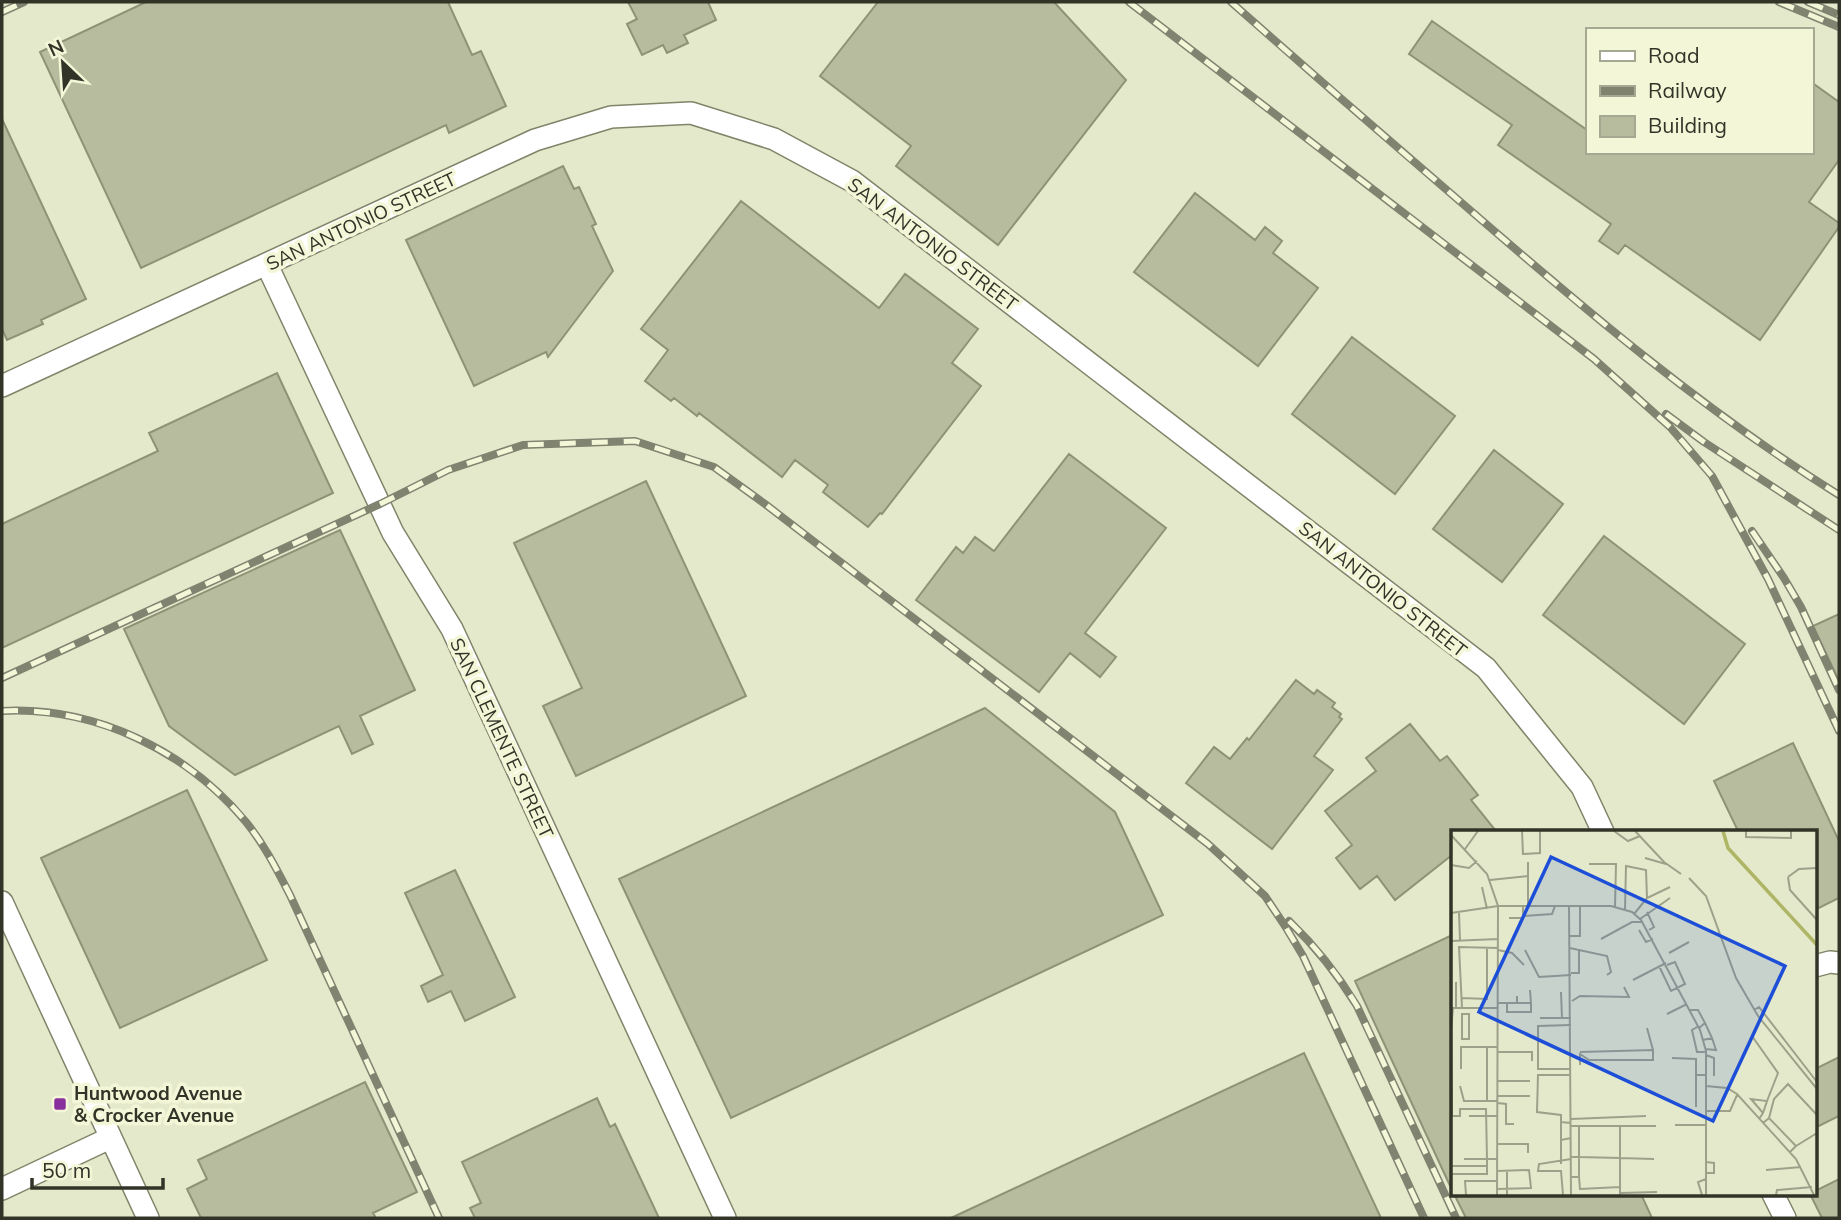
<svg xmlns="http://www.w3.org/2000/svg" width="1841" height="1220" font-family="Mulish,sans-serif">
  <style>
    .building { fill: #b8bc9e; stroke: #8f9276; stroke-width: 2 }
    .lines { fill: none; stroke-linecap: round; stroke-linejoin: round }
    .minor-casing { stroke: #818469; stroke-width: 24 }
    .minor { stroke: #fff; stroke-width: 21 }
    .rail-casing { stroke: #80836f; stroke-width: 8 }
    .rail { stroke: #f3f7d8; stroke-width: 5; stroke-dasharray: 16; stroke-linecap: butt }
    .poi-dot { fill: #88309d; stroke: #f3f7d8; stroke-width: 2.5 }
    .labels { text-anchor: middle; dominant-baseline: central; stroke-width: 7; stroke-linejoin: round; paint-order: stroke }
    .street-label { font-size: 19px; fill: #323428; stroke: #f3f7d8 }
    .poi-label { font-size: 19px; font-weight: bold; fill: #323428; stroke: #f3f7d8; text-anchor: start }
    .inset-river { fill: none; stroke: #aeb666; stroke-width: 3.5 }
    .inset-road { fill: none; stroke: #9da18a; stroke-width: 2 }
    .view { fill: #1d4ed8; fill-opacity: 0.15; stroke: #1d4ed8; stroke-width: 3.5 }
    .inset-edge { fill: none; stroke: #323428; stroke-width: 3.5 }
  </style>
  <rect width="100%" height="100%" fill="#e5e9cb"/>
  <path class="building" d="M146,2h302l24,53 9,-4 25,55 -57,27 -3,-8 -305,143 -101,-216z
    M628,2h80l8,18 -32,15 4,8 -21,10 -4,-8 -21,10 -15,-31 10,-5z
    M878,2h176l72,78 -128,165 -102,-79 15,-20 -91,-70z
    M1432,21l155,109v22h224v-70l28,20v58l-30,42 30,21v4l-79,113 -135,-95 -7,9 -19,-13 12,-17 -113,-79 14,-20 -103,-71z
    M2,119l84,180 -45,21 2,4 -36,16 -5,-11z
    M563,166l11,23 5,-2 17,37 -4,2 21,45 -65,86 -2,-5 -72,34 -68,-146z
    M1195,193l60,47 10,-13 17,14 -9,12 45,35 -60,78 -124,-94z
    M741,201l138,107 26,-34 73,55 -26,34 29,23 -99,128 -2,-1 -12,14 -45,-35 5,-7 -33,-25 -13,17 -83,-64 -2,3 -23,-18 -3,3 -26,-20 23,-31 -27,-21z
    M1352,337l103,79 -60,78 -103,-80z
    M277,373l56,120 -331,155v-124l156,-73 -9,-18z
    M1494,450l69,54 -61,78 -69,-53z
    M1069,454l97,74 -81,105 31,24 -16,20 -30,-24 -31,39 -123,-92 40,-53 7,6 12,-16 19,14z
    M646,481l100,215 -170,80 -33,-70 39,-18 -68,-145z
    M340,530l75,160 -55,26 13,28 -21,10 -13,-28 -104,49 -66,-49 -45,-97z
    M1604,536l141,108 -61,80 -141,-109z
    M1839,614v67l-26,-55z
    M1296,680l18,14 3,-4 18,13 -3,4 9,7 -2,3 3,2 -28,37 19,14 -61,79 -86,-66 28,-36 16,12 17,-21 2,2z
    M985,708l130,104 48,103 -432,203 -112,-239z
    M1410,724l30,37 7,-5 31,39 -7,5 25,31h-44v24l-57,45 -18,-24 -17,13 -24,-31 16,-13 -27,-34 51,-40 -10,-13z
    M1793,743l46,98v57l-24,12v-79h-77l-24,-50z
    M187,790l80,170 -147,68 -79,-170z
    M455,870l60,127 -50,24 -14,-30 -23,11 -7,-16 22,-11 -38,-82z
    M1452,935v255l-97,-209z
    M1304,1053l77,165h-430z
    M1839,1057v59l-24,12v-59z
    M365,1082l52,110 -44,21 3,5h-175l-14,-29 20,-10 -9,-19z
    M597,1098l13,29 5,-3 44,94h-184l-5,-10 11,-5 -19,-41z
    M1839,1179v39h-17l-12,-24h5v-3z
    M1454,1194h187l11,24h-186z"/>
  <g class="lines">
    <g class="minor-casing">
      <path id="minor" d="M267,265l126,268 59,96 273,589
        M2,386l533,-246 76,-23 80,-4 83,26 78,42 634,487 96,119 21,45
        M2,902l146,316
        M1815,966l15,-4 9,1
        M2,1189l108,-51
        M1773,1194l12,24"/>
    </g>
    <use href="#minor" class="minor"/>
    <g class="rail-casing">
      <path id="rail" d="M1129,2l465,357 76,68 42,49 56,103 71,152
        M1231,2c77,68 154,135 232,202 120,104 241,207 376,291
        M1779,2l60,25
        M1808,2l31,13
        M2,12l22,-10
        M1666,414l38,28 135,88
        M1752,531l32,47 17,29 38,83
        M2,678l378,-174 68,-34 75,-25 112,-4 79,26 51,37 443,340 57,52 20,30 18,30 121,262
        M2,711c93,-5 185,40 244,111 18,22 31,48 44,73l149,323
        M1289,921c27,26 49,54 68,85l99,212"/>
    </g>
    <use href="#rail" class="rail"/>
  </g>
  <rect class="poi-dot" x="53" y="1097" width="14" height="14" rx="3.5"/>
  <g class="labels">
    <g class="street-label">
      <text transform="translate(361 221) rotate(-25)">SAN ANTONIO STREET</text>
      <text transform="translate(933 244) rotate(37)">SAN ANTONIO STREET</text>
      <text transform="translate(1383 589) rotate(38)">SAN ANTONIO STREET</text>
      <text transform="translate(502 738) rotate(65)">SAN CLEMENTE STREET</text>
    </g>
    <g class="poi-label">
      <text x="74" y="1093">Huntwood Avenue<tspan x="74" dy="22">&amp; Crocker Avenue</tspan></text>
    </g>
  </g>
  <g transform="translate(1451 830)">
    <rect width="366" height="366" fill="#e5e9cb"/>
    <path class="inset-river" d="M272,1l5,17 89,97"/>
    <path class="inset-road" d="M71,1l1,23 17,-1v-22M163,1l14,10 12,-5M184,1l29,31 17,12M295,1v6l45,1v-7M0,5l36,39 11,32 -1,289M14,19l13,-18M194,28l21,6M138,34h27l-1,43M0,35l18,3 8,-7M77,46v30M337,47l2,13 27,30M337,47l11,-8 18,-1M238,48l17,18 30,82 22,38 59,73M39,50l38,-4v-14M31,57l5,22M118,76l2,289M174,79l1,-43 20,4 1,28M196,82l7,15 -5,3M0,83l47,-7h113l21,6 9,8 59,110 6,21v144M8,83l1,27M183,84l13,-16 23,-11M72,86l29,-2 3,-8M58,88h14v-12M189,89l30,-21M188,100l7,12 7,-3M119,106h10v-30M150,109l31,-17h11M0,111l47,-2M119,118l9,2v23h-8M47,120l14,3 12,12M74,120l14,27 32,-2M128,120l28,6 4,16 -4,3M218,123l20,-11M208,136l12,25 14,-7 -10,-22 -8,3M182,150l33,-17M5,152v26M110,162l1,26h9M11,168l25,1v-51M121,171l8,-5 49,1 -5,-10M47,173h19v-7M56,173v9h24v-9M66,173h14l-1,-13M0,178h47M11,178l-3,-61 39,1M239,180h8l7,13 -6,5M303,180l5,-3 58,75M11,184h7v25h-7zM216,184l20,-10M89,188h22M248,196l-7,4 5,22h9M196,198l6,22M0,200l2,-22M301,206l26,37 -11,28M0,208l1,79M252,210l9,-2 -7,-15M254,219l11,1 -4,-12M47,222h34v9M255,225l8,3v18M221,228l24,1v16h10M129,235v-11l9,6h64v-10l-73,2M10,239v-22h26M120,239h-33v-43l33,-1M245,245v32M47,251h32M9,256l4,15h34M255,256l21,2 10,6 59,65 18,36M47,266h32M36,271v-54h11M47,273l8,1v20h8M255,281h24l7,-16M1,286h8v-7h26l1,50h11M18,286h29M0,287v75M318,288l5,-19 14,-15 29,31M120,289l75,-3M308,289l4,-6 4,-12 -16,-2 12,14M110,292v-7l-24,-3 1,-37h33M312,293l6,-5 27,28 -6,6M224,295h31M120,296h85M128,296v31l41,1M169,296v69M110,310v-18l10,1M47,314h30v9M345,316l21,-13M120,327h8v20M169,328l34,1M110,334v-24l10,-2M1,336h35M56,340v25M315,340l35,-3M255,343h8v-10l-8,-1M1,344h35v-15h-23M120,347h8l1,12 40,-2M46,359l34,-1 -2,-18 -32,1M169,363l37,-1M15,365l-1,-14h32M112,365l-2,-24h-23l1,-7 32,-5M251,365l-4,-13 8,-3M325,365l1,-5 35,-3"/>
    <path class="view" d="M100,27l234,109 -72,155 -234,-109z"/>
    <rect width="366" height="366" class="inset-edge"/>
  </g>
  <rect width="1841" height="1220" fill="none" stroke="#323428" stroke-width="7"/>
  <rect x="1586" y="28" width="228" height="126" fill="#f3f7d8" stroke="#a6a992" stroke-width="2"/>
  <rect x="1600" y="51" width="35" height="10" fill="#ffffff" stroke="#a6a992" stroke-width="2"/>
  <text x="1648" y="63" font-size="21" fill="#323428">Road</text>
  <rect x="1600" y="86" width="35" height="10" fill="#80836f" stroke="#a6a992" stroke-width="2"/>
  <text x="1648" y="98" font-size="21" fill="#323428">Railway</text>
  <rect x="1600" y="116" width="35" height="21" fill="#b8bc9e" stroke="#a6a992" stroke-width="2"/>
  <text x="1648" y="133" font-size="21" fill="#323428">Building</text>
  <g transform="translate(63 63) rotate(335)" stroke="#f3f7d8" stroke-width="5" paint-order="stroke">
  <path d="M0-5L12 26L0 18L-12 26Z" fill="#323428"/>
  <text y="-10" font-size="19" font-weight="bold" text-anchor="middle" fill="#323428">N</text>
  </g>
  <path d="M32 1178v10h131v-10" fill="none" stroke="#323428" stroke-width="3.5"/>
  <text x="42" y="1178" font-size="21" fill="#323428" stroke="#f3f7d8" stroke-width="5" paint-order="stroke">50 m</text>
</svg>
